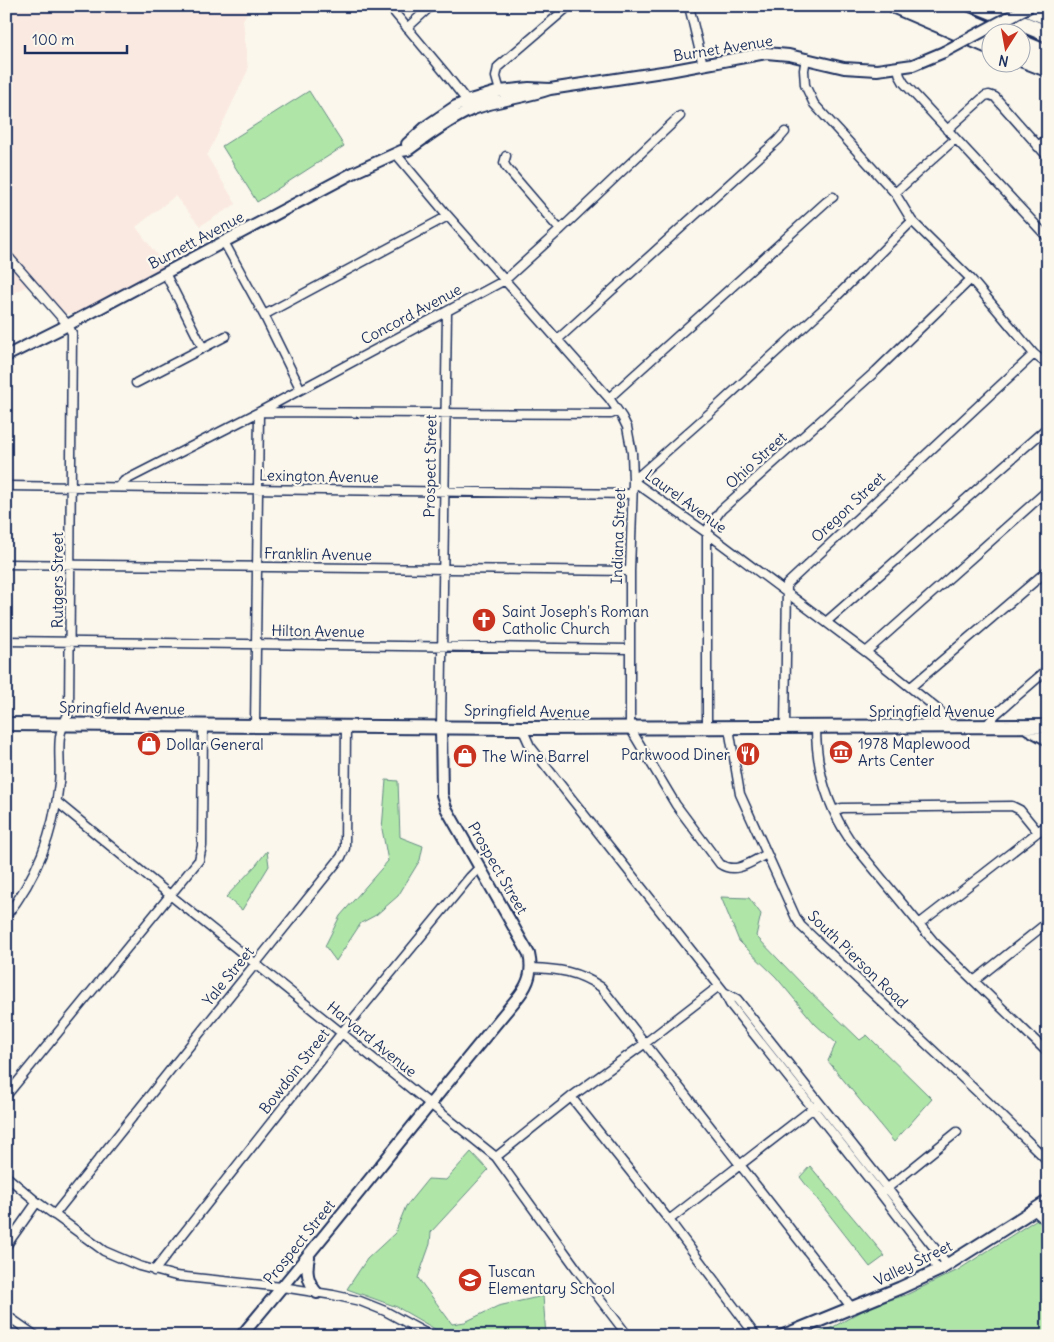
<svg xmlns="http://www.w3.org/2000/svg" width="1054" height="1342" font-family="Delius,sans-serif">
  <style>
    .built { fill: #fae9e0 }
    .green { fill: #afe6a8; stroke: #658a83 }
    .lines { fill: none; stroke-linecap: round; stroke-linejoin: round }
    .minor-casing { stroke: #1b2f5e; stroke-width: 11 }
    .tertiary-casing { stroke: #1b2f5e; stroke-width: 14 }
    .secondary-casing { stroke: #1b2f5e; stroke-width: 15 }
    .primary-casing { stroke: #1b2f5e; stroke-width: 16 }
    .motorway-casing { stroke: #1b2f5e; stroke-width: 19 }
    .minor { stroke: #fbf7ec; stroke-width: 8 }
    .tertiary { stroke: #fbf7ec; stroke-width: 10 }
    .secondary { stroke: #fbf7ec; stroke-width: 11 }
    .primary { stroke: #fbf7ec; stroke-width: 12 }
    .motorway { stroke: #fbf7ec; stroke-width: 15 }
    .tertiary-bridge-casing { stroke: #1b2f5e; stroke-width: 14; stroke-linecap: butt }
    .tertiary-bridge { stroke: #fbf7ec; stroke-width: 10 }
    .labels { text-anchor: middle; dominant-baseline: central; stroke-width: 4.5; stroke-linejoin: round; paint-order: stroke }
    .street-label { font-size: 15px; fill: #1b2f5e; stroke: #fbf7ec }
    .poi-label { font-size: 15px; fill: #1b2f5e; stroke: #fbf7ec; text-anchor: start }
  </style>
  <rect width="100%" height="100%" fill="#fbf7ec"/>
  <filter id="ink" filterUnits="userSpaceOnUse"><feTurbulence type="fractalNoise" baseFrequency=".02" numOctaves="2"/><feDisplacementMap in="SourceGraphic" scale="10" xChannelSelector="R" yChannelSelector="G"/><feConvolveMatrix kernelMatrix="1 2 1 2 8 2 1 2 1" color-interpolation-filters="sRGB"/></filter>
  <g filter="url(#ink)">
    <path class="built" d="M6,6h245l-8,14 5,50 -41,86 29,48 -36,22 -25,-30 -39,31 29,39 -89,47 -11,1 -30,-33 -29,17z"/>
    <path class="green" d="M309,91l35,55 -87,56 -35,-56z
      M386,780l12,1 2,56 23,9 -3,14 -22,36 -22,19 -15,8 -25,38 -11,-15 15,-30 48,-55 -6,-32z
      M267,851l2,15 -27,44 -16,-13 30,-32z
      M721,897l28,1 12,16 -5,22 48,50 56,54 7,-5 65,64 -38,43 -66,-81 8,-18 -21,-19 -39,-47 -37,-36z
      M471,1152l17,18 -57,62 -1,12 -12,34 34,46 13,-2 33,-16 45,-10 3,40h-31l-6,-5 -4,5h-58l-50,-29 -50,-18 20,-30 28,-26 11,-27 22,-27 18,1z
      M810,1166l75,90 -15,11 -70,-90z
      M1048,1212v124h-239l24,-9 40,-22 33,-10 52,-25z"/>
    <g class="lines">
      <g class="minor-casing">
        <path id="minor" d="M389,6l56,67 25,32
          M689,6l14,59
          M407,28l24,-22
          M806,58l-2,12 1,15 9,19 81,89 17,28 59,58 63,75 14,11
          M898,68l2,8 4,7 144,155
          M500,91l-4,-14 2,-10 71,-61
          M947,130l38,-34 4,-1 6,2 53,60
          M1038,147l10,-10
          M396,154l52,62 161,182 13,19 5,10 5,26 1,28 -3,90v157l46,77 44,59c16,11 32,-3 47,-10
          M506,156l-2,7 2,4 54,63
          M895,193l60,-54
          M224,242l40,73 36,73
          M6,254l62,71 4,8 -3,379c-3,7 -8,16 -9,25 -2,15 1,31 -1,46 -5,49 -22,94 -53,133
          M165,273l38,75
          M264,315l184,-99
          M557,340l221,-200 7,-8
          M136,383l90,-47
          M609,398l217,-196 7,-5
          M633,481l74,52 159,119 75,60 8,15
          M633,481l79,-70 124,-114 76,-76
          M6,486l626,8
          M119,487l5,-6 135,-69 246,-132 55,-50 120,-114
          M6,564l624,7
          M826,622l222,-195
          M6,641l623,8
          M866,652l182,-162
          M911,687l137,-117
          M255,726l4,-314 352,2 7,-3
          M441,727l6,-415
          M785,727l2,-143 247,-230
          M816,727c0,41 11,79 34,113l84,102 114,111
          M985,727l11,-13 52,-45
          M522,728l8,18 194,246 6,12 151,190 58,76
          M707,728v-195l2,-6 12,-17 155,-139 95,-92
          M729,728l11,66 56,124 5,8 187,176 60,59
          M57,802l113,93 326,262 83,115 49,64
          M834,811l8,-3 170,-2 8,4 18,22
          M919,924l129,-100
          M531,968c28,1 46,3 70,19l251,321
          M974,981l74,-59
          M724,992l13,7 211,266
          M6,1096l193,-236 3,-14 1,-120
          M571,1097l98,123 87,116
          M496,1157l75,-60 73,-53 75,-58
          M6,1176l31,26 67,49 35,15 37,10 106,11 51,8 27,6 25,10 46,25
          M884,1191l73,-59
          M1034,1210l14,13
          M54,1215l287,-358 4,-9 1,-121
          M669,1220l147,-114
          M6,1246l31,-44
          M154,1271l190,-241 126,-153 9,-9
          M6,1315l30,21"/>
      </g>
      <g class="tertiary-casing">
        <path id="tertiary" d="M407,144l21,-19 28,-19 14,-6 30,-9 29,-3 21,1 119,-18 97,-18 23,2 55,13 33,2 36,-5 31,-13
          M6,356l54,-27 295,-157 46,-21 7,-1c20,-14 40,-30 63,-40 24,-10 54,-12 79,-21
          M309,1257c-3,14 -2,24 8,36
          M241,1336c95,-112 184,-228 278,-340 10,-13 14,-25 10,-42l-83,-146 -4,-13 -1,-68"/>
      </g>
      <g class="secondary-casing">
        <path id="secondary" d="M782,1336l118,-48 39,-18 109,-69"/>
      </g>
      <g class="primary-casing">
        <path id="primary" d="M6,724l516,4 526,-2
          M1028,728l20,11"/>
      </g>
      <g class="motorway-casing">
        <path id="motorway" d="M896,6l96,41
          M933,6l61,26
          M979,6l69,28
          M1020,6l28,11
          M1022,43l26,11
          M1022,59l26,10"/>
      </g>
      <use href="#minor" class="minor"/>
      <use href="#tertiary" class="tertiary"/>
      <use href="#secondary" class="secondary"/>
      <use href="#primary" class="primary"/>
      <use href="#motorway" class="motorway"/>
      <g class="tertiary-bridge-casing">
        <path id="tertiary-bridge" d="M944,52l86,-46"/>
      </g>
      <use href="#tertiary-bridge" class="tertiary-bridge"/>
    </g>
  </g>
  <defs>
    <g id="church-disc" transform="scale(1.25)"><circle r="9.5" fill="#c8321e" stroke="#fbf7ec"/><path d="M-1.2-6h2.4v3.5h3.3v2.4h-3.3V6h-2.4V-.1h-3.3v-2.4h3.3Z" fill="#fff"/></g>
    <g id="shop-disc" transform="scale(1.25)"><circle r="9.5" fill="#c8321e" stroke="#fbf7ec"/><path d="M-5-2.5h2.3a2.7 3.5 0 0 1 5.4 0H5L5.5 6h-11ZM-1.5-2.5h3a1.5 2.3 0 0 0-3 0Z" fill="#fff"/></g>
    <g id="museum-disc" transform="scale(1.25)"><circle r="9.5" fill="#c8321e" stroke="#fbf7ec"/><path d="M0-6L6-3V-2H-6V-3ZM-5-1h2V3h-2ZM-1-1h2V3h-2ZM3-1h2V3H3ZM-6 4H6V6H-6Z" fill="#fff"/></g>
    <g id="restaurant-disc" transform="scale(1.25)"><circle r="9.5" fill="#c8321e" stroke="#fbf7ec"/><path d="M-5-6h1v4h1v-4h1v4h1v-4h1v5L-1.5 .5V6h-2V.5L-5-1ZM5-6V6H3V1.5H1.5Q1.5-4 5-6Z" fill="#fff"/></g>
    <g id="school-disc" transform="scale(1.25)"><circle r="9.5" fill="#c8321e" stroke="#fbf7ec"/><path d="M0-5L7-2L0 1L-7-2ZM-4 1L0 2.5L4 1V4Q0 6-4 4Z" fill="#fff"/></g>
  </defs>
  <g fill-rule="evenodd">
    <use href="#church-disc" x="484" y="620"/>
    <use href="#shop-disc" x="149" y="744"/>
    <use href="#museum-disc" x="841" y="752"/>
    <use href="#restaurant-disc" x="748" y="754"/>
    <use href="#shop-disc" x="465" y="756"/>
    <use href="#school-disc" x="470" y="1280"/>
  </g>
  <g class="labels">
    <g class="street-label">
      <text transform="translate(723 48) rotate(-9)">Burnet Avenue</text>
      <text transform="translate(196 240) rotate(-28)">Burnett Avenue</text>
      <text transform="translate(411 314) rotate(-28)">Concord Avenue</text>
      <text transform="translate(756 460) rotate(-42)">Ohio Street</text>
      <text transform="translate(430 466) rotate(-89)">Prospect Street</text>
      <text transform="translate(319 476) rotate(1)">Lexington Avenue</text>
      <text transform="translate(686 501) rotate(36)">Laurel Avenue</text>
      <text transform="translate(848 507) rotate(-43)">Oregon Street</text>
      <text transform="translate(618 536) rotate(-88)">Indiana Street</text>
      <text transform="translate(318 554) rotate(1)">Franklin Avenue</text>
      <text transform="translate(57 580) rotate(-90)">Rutgers Street</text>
      <text transform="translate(318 631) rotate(1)">Hilton Avenue</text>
      <text transform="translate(122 708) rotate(1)">Springfield Avenue</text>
      <text transform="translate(527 711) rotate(1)">Springfield Avenue</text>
      <text x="932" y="711">Springfield Avenue</text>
      <text transform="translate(498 868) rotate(60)">Prospect Street</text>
      <text transform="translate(858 959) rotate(44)">South Pierson Road</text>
      <text transform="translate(228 976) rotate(-51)">Yale Street</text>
      <text transform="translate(372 1039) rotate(39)">Harvard Avenue</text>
      <text transform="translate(294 1071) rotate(-52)">Bowdoin Street</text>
      <text transform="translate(299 1242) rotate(-51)">Prospect Street</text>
      <text transform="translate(913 1263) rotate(-26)">Valley Street</text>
    </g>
    <g class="poi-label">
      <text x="502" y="611">Saint Joseph's Roman<tspan x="502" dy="17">Catholic Church</tspan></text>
      <text x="858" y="743">1978 Maplewood<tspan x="858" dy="17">Arts Center</tspan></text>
      <text x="166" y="744">Dollar General</text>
      <text x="730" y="754" text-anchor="end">Parkwood Diner</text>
      <text x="482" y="756">The Wine Barrel</text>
      <text x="488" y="1271">Tuscan<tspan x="488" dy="17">Elementary School</tspan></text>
    </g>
  </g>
  <rect width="1054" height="1342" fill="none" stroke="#fbf7ec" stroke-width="25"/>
  <rect x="12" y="12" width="1029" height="1317" fill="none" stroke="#1b2f5e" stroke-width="2" filter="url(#ink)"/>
  <g transform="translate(1006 48) rotate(191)"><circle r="24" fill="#fbf7ec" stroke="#a1a7b3"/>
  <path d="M0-4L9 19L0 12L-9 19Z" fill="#c8321e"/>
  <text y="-8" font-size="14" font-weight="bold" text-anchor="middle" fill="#1b2f5e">N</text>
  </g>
  <path d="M25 45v8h102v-8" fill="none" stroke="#1b2f5e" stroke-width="2.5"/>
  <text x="32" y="45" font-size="15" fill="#1b2f5e" stroke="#fbf7ec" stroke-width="4" paint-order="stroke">100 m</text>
</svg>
